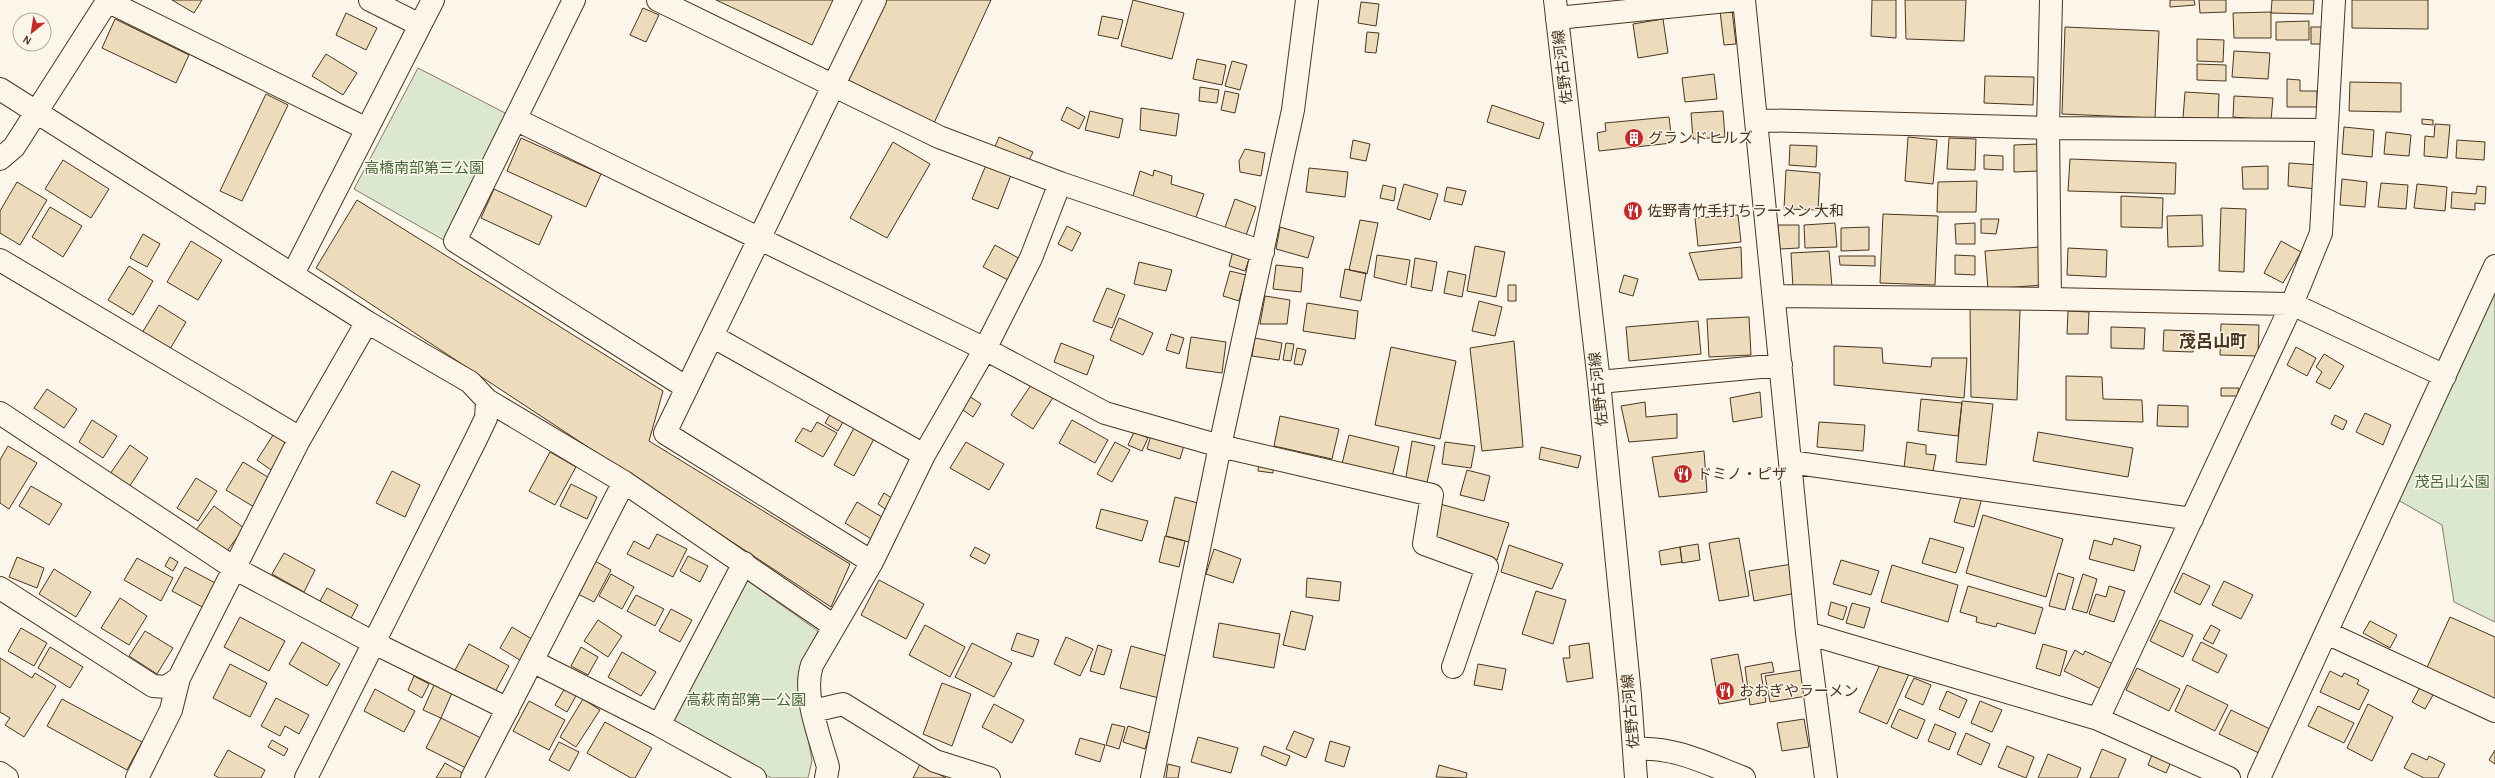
<svg xmlns="http://www.w3.org/2000/svg" width="2495" height="778" font-family="'Alegreya Sans','Noto Sans JP',sans-serif">
  <style>
    .green { fill: #dce7d0; stroke: #887966 }
    .building { fill: #ecdcbc; stroke: #4a3520 }
    .lines { fill: none; stroke-linecap: round; stroke-linejoin: round }
    .minor-casing { stroke: #4a3520; stroke-width: 24 }
    .major-casing { stroke: #4a3520; stroke-width: 24 }
    .minor { stroke: #fbf6e9; stroke-width: 22 }
    .major { stroke: #fbf6e9; stroke-width: 22 }
    .labels { text-anchor: middle; dominant-baseline: central; stroke-width: 3; stroke-linejoin: round; paint-order: stroke }
    .street-label { font-size: 15px; fill: #4a3520; stroke: #fbf6e9 }
    .poi-label { font-size: 15px; fill: #4a3520; stroke: #fbf6e9; text-anchor: start }
    .park-label { font-size: 15px; fill: #436837; stroke: #fbf6e9 }
    .quarter-label { font-size: 17px; font-weight: bold; fill: #4a3520; stroke: #fbf6e9 }
  </style>
  <rect width="100%" height="100%" fill="#fbf6e9"/>
  <path class="green" d="M418,68l89,46 -60,128 -93,-53z
    M2495,287v335l-41,-20 -12,-77 -44,-25z
    M745,579l73,52 -20,49 14,81 -4,17h-37l-98,-56z"/>
  <path class="building" d="M172,0h30l-8,13z
    M716,0h117l-21,45z
    M885,0h106l-57,123 -88,-43z
    M1133,0l51,13 -12,46 -51,-13z
    M1872,0h24v38l-25,-2z
    M1905,0h61l-2,41 -58,-2z
    M2170,0h24l1,5 -25,2z
    M2199,0h27v12l-26,1z
    M2272,0h42l-1,14 -42,-1z
    M2352,0h76v29l-76,-1z
    M1361,2l18,2 -3,22 -18,-3z
    M643,8l16,7 -13,27 -16,-7z
    M1732,10l4,34 -12,1 -4,-34z
    M2271,12v26h-37l-1,-25z
    M346,13l31,15 -11,22 -30,-15z
    M1102,16l21,4 -5,19 -20,-4z
    M115,19l74,36 -13,28 -74,-35z
    M1663,19l5,34 -30,5 -5,-34z
    M2309,21v19h-33v-18z
    M2065,27l94,4 -4,87 -93,-4z
    M2311,27h12v17h-12z
    M1367,32l12,1 -3,20 -11,-1z
    M2197,39l27,1 -1,22 -26,-1z
    M2234,51l36,2 -2,26 -36,-2z
    M326,54l31,19 -14,22 -31,-19z
    M1197,59l29,6 -4,20 -29,-6z
    M1232,61l15,4 -7,25 -15,-4z
    M2197,64l29,1v16l-29,-1z
    M1714,74l3,25 -32,3 -3,-24z
    M1985,76l49,1 -1,28 -49,-2z
    M2287,79l13,1v11h17v16h-30z
    M2350,82l51,1v29l-52,-1z
    M1200,87l19,3 -2,13 -18,-2z
    M1225,91l14,3 -4,19 -14,-3z
    M2185,92l34,2 -1,25 -35,-1z
    M266,94l22,11 -46,96 -22,-10z
    M2234,96l39,2 -2,22 -38,-3z
    M1492,105l52,18 -5,16 -52,-17z
    M1067,107l18,10 -6,12 -18,-9z
    M1141,108l38,6 -3,22 -36,-6z
    M1090,111l33,8 -4,19 -34,-8z
    M1723,111l2,26 -32,2 -2,-26z
    M1669,117l3,26 -73,8 -2,-18 9,-2 -1,-8z
    M2422,119l11,1v5l-11,-1z
    M2435,124l15,1 -3,33 -23,-2 1,-20 9,1z
    M2344,127l30,3 -2,27 -30,-3z
    M2386,132l25,3 -2,21 -25,-2z
    M999,137l34,15 -6,12 -33,-15z
    M1908,137l29,3 -4,44 -28,-3z
    M521,138l80,36 -15,33 -79,-36z
    M1949,138l27,1 -1,31 -28,-1z
    M1353,140l17,4 -4,17 -16,-3z
    M2457,140l28,2 -1,18 -28,-2z
    M893,142l37,22 -43,74 -37,-20z
    M2038,144l1,27 -25,1v-27z
    M1790,145l27,1 -1,21 -27,-2z
    M1245,149l20,4 -4,23 -21,-4 -1,-11z
    M1984,155l19,1v14l-19,-1z
    M2070,159l106,4 -1,31 -107,-3z
    M63,160l46,29 -18,29 -46,-29z
    M2289,163l29,2 -2,24 -28,-3z
    M986,165l25,10 -13,34 -26,-10z
    M2268,166v23h-25l-1,-22z
    M1309,168l39,4 -3,25 -39,-5z
    M1154,170l18,6 -1,8 33,10 -11,32 -62,-23 9,-32 13,5z
    M1786,170l34,3 -2,37 -34,-1z
    M2342,179l25,3 -2,25 -25,-2z
    M1977,181l-1,31h-39l1,-30z
    M17,182l30,18 -27,45 -20,-12v-22z
    M2381,183l27,2 -2,24 -28,-2z
    M1404,184l34,10 -8,26 -33,-11z
    M2417,184l30,3 -2,24 -31,-3z
    M1383,185l13,3 -2,13 -14,-3z
    M2477,186l9,1 -1,17 -10,-1v7l-24,-2 1,-16 24,2z
    M1447,187l19,4 -4,14 -18,-4z
    M494,189l58,27 -13,29 -58,-27z
    M2121,196l42,2 -1,30 -41,-1z
    M1235,199l21,8 -12,34 -21,-8z
    M357,200l306,191 -14,50 201,123 -19,43 -515,-339z
    M50,207l32,19 -19,31 -31,-20z
    M2221,208l25,1 -2,63 -25,-1z
    M1883,214l55,2 -3,69 -55,-2z
    M1738,215l3,27 -43,4 -3,-28z
    M2202,215l1,31 -35,1 -1,-31z
    M1981,219h18l-3,15 -15,-1z
    M1360,220l18,3 -11,51 -18,-4z
    M1835,223l2,24 -32,1 -1,-23z
    M1975,223v21h-19l-1,-20z
    M1778,225h21v23l-19,1z
    M1067,226l14,7 -9,18 -14,-7z
    M1280,227l34,10 -6,21 -32,-9z
    M1869,227v23l-28,1v-23z
    M143,234l17,10 -13,23 -17,-9z
    M191,241l31,19 -24,40 -31,-18z
    M2281,241l20,11 -18,31 -19,-10z
    M995,245l27,15 -12,21 -27,-14z
    M1475,246l30,6 -9,45 -29,-6z
    M1741,247l1,31 -43,2 -10,-27z
    M2040,247l3,38 -55,4 -3,-38z
    M2068,248l39,2 -1,27 -39,-2z
    M1233,251l17,5 -5,15 -16,-5z
    M1829,251l3,36 -39,1 -2,-35z
    M1377,255l33,5 -4,25 -32,-8z
    M1955,255l20,1v19l-20,-1z
    M1839,256h36v10l-35,-1z
    M1415,258l22,4 -5,29 -21,-4z
    M1139,262l33,8 -6,21 -32,-7z
    M1276,265l27,3 -2,24 -28,-3z
    M129,266l24,15 -20,34 -25,-15z
    M1345,269l21,4 -5,28 -21,-4z
    M1230,271l16,4 -7,26 -16,-5z
    M1448,271l18,4 -4,22 -18,-4z
    M1624,275l14,4 -5,17 -14,-4z
    M1508,285h8v16h-8z
    M1107,288l18,7 -13,33 -19,-7z
    M1265,296l25,4 -3,24h-27z
    M1479,301l23,6 -7,29 -23,-5z
    M1307,303l51,8 -3,28 -52,-8z
    M159,305l27,17 -16,27 -28,-16z
    M1970,307l50,3 -3,90 -46,-3z
    M2068,311l21,1 -1,22h-21z
    M1749,317l2,38 -42,2 -2,-38z
    M1119,318l34,15 -10,22 -33,-15z
    M1698,321l3,33 -72,7 -3,-34z
    M2221,324l38,1 -1,31 -38,-1z
    M2111,327l34,1 -1,21 -33,-1z
    M2164,330l30,1 -1,21 -30,-1z
    M1171,334l13,4 -5,16 -13,-4z
    M1191,337l35,5 -4,31 -36,-5z
    M1255,338l27,5 -3,17 -27,-4z
    M1514,341l9,106 -41,4 -12,-103z
    M1061,343l33,13 -7,19 -33,-13z
    M1286,343l8,1 -3,17 -8,-1z
    M1834,346l48,2 1,15 48,4 1,-9h35l-3,40 -130,-13z
    M1391,347l65,14 -16,78 -65,-14z
    M2296,347l20,11 -9,18 -20,-11z
    M1297,348l9,2 -4,15 -8,-1z
    M2324,354l20,12 -14,23 -14,-7 6,-10 -6,-5z
    M2066,376l36,1 1,22 39,1 1,22 -77,-2z
    M1033,382l21,14 -21,33 -22,-14z
    M2221,388h18l-2,8h-16z
    M47,389l30,20 -13,19 -30,-20z
    M1760,392l2,25 -29,5 -3,-24z
    M969,396l12,8 -8,13 -13,-9z
    M1921,399l41,4 -4,33 -40,-5z
    M1962,401l31,3 -7,61 -30,-3z
    M1645,402l1,15 31,-3v24l-48,4 -8,-36z
    M2158,405l30,1v21l-31,-1z
    M831,413l13,7 -6,11 -13,-8z
    M2365,413l26,12 -8,20 -27,-13z
    M2335,415l12,6 -4,9 -12,-6z
    M1280,416l59,13 -7,30 -58,-13z
    M92,420l25,16 -14,22 -24,-16z
    M1072,420l36,20 -13,23 -36,-20z
    M817,422l20,11 -14,24 -28,-16 8,-13 8,4z
    M1819,422l46,3 -2,26 -46,-4z
    M854,428l20,11 -20,37 -20,-11z
    M275,432l9,6 2,16 -12,18 -17,-12z
    M1134,432l14,6 -6,13 -14,-6z
    M1152,432l33,10 -5,17 -33,-10z
    M2038,432l95,16 -5,29 -95,-16z
    M1349,435l50,12 -7,30 -50,-13z
    M1412,441l23,5 -9,41 -21,-4z
    M966,442l38,22 -15,26 -39,-22z
    M1115,442l15,8 -18,32 -15,-8z
    M1445,442l30,4 -4,22 -29,-4z
    M1907,442l19,3v9l10,1 -3,16 -29,-3z
    M130,445l18,13 -19,29 -19,-13z
    M8,446l29,17 -28,46 -9,-6v-43z
    M1541,447l40,9 -3,12 -39,-9z
    M1704,451l3,41 -48,5 -7,-40z
    M550,452l26,15 -21,38 -26,-14z
    M1259,461l15,2 -1,10 -15,-2z
    M243,462l28,17 -17,28 -28,-17z
    M1467,470l23,6 -6,25 -24,-6z
    M392,471l28,14 -15,32 -29,-14z
    M196,478l21,13 -19,30 -21,-13z
    M571,484l26,13 -10,22 -27,-13z
    M31,486l31,18 -13,21 -30,-19z
    M884,493l14,9 -7,11 -13,-9z
    M1962,493l20,5 -8,29 -20,-5z
    M1175,497l23,6 -9,39 -23,-6z
    M857,502l28,17 -12,21 -28,-17z
    M1440,504l69,19 -12,37 -67,-22z
    M214,506l30,22 -17,23 -31,-21z
    M1101,509l47,12 -6,20 -46,-13z
    M1983,515l80,24 -17,58 -80,-24z
    M657,534l30,15 -14,28 -46,-23 7,-13 15,8z
    M1165,536l20,5 -6,26 -20,-5z
    M1739,538l10,58 -30,5 -10,-58z
    M1930,538l34,10 -8,25 -34,-10z
    M2114,538l27,8 -7,25 -45,-12 5,-19 18,5z
    M1698,544l2,16 -18,3 -2,-16z
    M1509,545l54,19 -11,25 -51,-17z
    M975,547l15,8 -5,9 -15,-8z
    M1680,547l2,15 -21,3 -2,-14z
    M1214,549l27,10 -8,24 -27,-9z
    M284,553l31,17 -11,22 -32,-18z
    M688,556l20,10 -8,16 -20,-11z
    M17,557l27,11 -7,20 -28,-11z
    M170,557l8,5 -5,9 -8,-5z
    M137,558l36,20 -12,23 -37,-21z
    M1841,560l38,11 -8,24 -38,-11z
    M595,561l16,9 -17,32 -16,-8z
    M1792,564l5,29 -43,8 -5,-30z
    M1892,565l66,20 -10,37 -67,-20z
    M185,567l36,19 -13,24 -36,-19z
    M54,569l37,23 -15,25 -37,-23z
    M2058,573l16,5 -9,32 -16,-4z
    M2183,573l27,13 -10,19 -26,-13z
    M611,574l23,13 -12,22 -23,-13z
    M2083,574l14,5 -10,34 -15,-4z
    M1307,578l34,4 -2,19 -33,-4z
    M879,580l45,24 -18,35 -45,-24z
    M2224,581l29,14 -12,24 -29,-14z
    M1968,586l75,22 -8,26 -38,-11 -1,4 -20,-5 1,-5 -17,-5z
    M2109,586l16,5 -11,31 -25,-8 7,-20 10,3z
    M327,588l31,17 -8,15 -31,-17z
    M1536,591l30,9 -13,44 -31,-10z
    M636,595l28,14 -9,17 -28,-15z
    M120,598l27,18 -18,29 -28,-17z
    M1831,602l16,5 -4,13 -15,-5z
    M1852,603l18,5 -6,20 -18,-5z
    M671,609l21,11 -12,22 -21,-11z
    M1291,611l22,5 -8,34 -22,-5z
    M240,617l45,24 -16,30 -45,-24z
    M2450,617l45,20v68l-70,-33z
    M598,620l24,16 -14,21 -24,-16z
    M2160,620l33,15 -10,22 -33,-16z
    M2370,621l27,14 -7,13 -27,-15z
    M1219,623l61,11 -6,34 -61,-11z
    M925,625l40,22 -15,30 -41,-22z
    M2211,625l9,5 -7,14 -10,-5z
    M512,627l23,14 -12,21 -23,-14z
    M21,628l26,15 -13,23 -26,-15z
    M145,631l28,17 -16,26 -28,-18z
    M1017,633l22,7 -6,17 -22,-7z
    M1066,637l27,12 -13,27 -26,-12z
    M302,642l38,22 -13,22 -38,-22z
    M2201,642l26,13 -9,18 -26,-13z
    M972,643l40,20 -18,34 -39,-20z
    M1589,643l4,35 -26,4 -4,-24h7l-1,-12z
    M469,644l40,22 -14,26 -40,-22z
    M2043,644l24,7 -7,25 -24,-8z
    M1098,645l14,5 -8,25 -14,-4z
    M1131,646l39,11 -11,41 -39,-10z
    M50,647l33,20 -13,21 -32,-20z
    M581,647l17,10 -10,18 -17,-9z
    M2075,650l8,5 2,-4 28,13 -12,25 -37,-18z
    M622,652l34,20 -15,24 -33,-19z
    M1738,654l8,45 -27,5 -8,-45z
    M0,658l32,20 3,-5 21,13 -32,51 -19,-12 5,-7 -10,-6z
    M1772,662l2,10 -13,2 5,28 -16,3 -5,-38z
    M1881,662l28,12 -22,50 -28,-12z
    M230,664l37,19 -17,34 -37,-19z
    M1478,664l28,5 -4,21 -28,-5z
    M2137,668l43,21 -11,22 -43,-21z
    M1808,669l5,26 -43,7 -5,-26z
    M2330,671l12,6 2,-4 15,7 -2,4 12,6 -10,20 -39,-18z
    M414,676l15,8 -7,14 -14,-8z
    M1914,678l17,7 -8,20 -18,-8z
    M942,683l29,11 -19,52 -29,-12z
    M434,685l18,8 -11,25 -18,-8z
    M2187,685l41,20 -13,26 -40,-20z
    M2420,687l13,8 -8,14 -13,-7z
    M565,688l12,6 -10,18 -12,-7z
    M375,689l40,22 -11,21 -40,-21z
    M1947,691l20,9 -8,18 -20,-9z
    M276,698l33,17 -10,19 -14,-8 -5,10 -19,-10z
    M62,699l80,43 -15,28 -80,-44z
    M583,699l17,11 -24,37 -16,-10z
    M529,701l36,19 -16,30 -36,-19z
    M1980,701l22,9 -10,22 -21,-9z
    M994,704l30,16 -12,23 -30,-16z
    M2368,704l25,13 -21,44 -25,-13z
    M2318,706l36,17 -10,20 -36,-17z
    M1899,709l26,11 -8,19 -26,-12z
    M2231,710l43,21 -11,24 -44,-21z
    M441,718l40,20 -15,30 -40,-20z
    M1804,719l5,28 -27,4 -5,-28z
    M605,722l47,26 -17,30h-4l-44,-25z
    M1112,724l13,3 -6,22 -13,-4z
    M1935,724l21,9 -7,17 -21,-9z
    M1128,726l22,7 -5,16 -22,-7z
    M1294,731l20,8 -8,19 -20,-9z
    M1966,733l24,11 -9,21 -24,-11z
    M1198,737l40,11 -7,25 -40,-11z
    M1080,738l25,7 -5,17 -25,-8z
    M272,740l16,9 -4,7 -16,-9z
    M1330,741l20,6 -6,20 -19,-6z
    M559,742l20,10 -10,19 -20,-11z
    M1264,746l26,10 -4,10 -25,-11z
    M2007,746l27,11 -8,21 -28,-11z
    M2102,749l24,10 -8,19h-28z
    M228,750l37,20 -4,8h-42l-5,-3z
    M2495,750v14l-6,-4z
    M2153,752l19,8 -6,13 -18,-8z
    M2412,753l15,7 2,-4 16,8 -7,14h-14l-20,-10z
    M2048,754l33,14 -4,10h-39z
    M445,763l21,12 -2,3h-28z
    M920,764l26,14h-33z
    M1168,764l12,3 -2,11h-12z
    M1439,765l28,8 -1,5 -30,-1z"/>
  <g class="lines">
    <g class="minor-casing">
      <path id="minor" d="M370,0l50,25
        M574,0l-119,241 232,147
        M658,0l281,137 121,46 203,69
        M1744,0l63,633 19,145
        M107,1l260,128
        M1557,18l180,-18
        M0,89l367,233 103,60 17,18 -1,18 -10,21 -170,339
        M515,119l470,230 120,64 115,33 212,49 -8,49 63,23 -34,100
        M1756,120l292,8 278,2
        M0,159l14,-12 94,-147
        M0,260l300,178
        M293,274l140,-274
        M1774,296l276,3 242,5 153,72
        M2050,299l-2,-171 3,-128
        M712,336l212,119
        M1599,382l182,-17
        M487,400l137,82 210,144
        M0,413l234,155 140,75 134,66
        M1790,462l402,57
        M872,562l-207,-129 210,-433
        M0,588l153,98 13,1 13,-9
        M1807,633l291,86 131,59
        M2327,633l168,78
        M532,661l127,64 96,53
        M813,711l30,-7 92,57 54,17
        M2098,719l194,-415 29,-71 13,-233
        M659,725l85,-162
        M1635,749c39,-3 73,15 109,29
        M137,778l34,-68 8,-32 119,-236 69,-120
        M472,778l152,-296
        M826,778l2,-11c-8,-30 -26,-72 -16,-102l60,-103 52,-107 61,-106 46,-91 29,-75
        M1152,778l68,-332 73,-336 14,-110
        M2259,778l236,-512"/>
    </g>
    <g class="major-casing">
      <path id="major" d="M1555,0l44,382 31,313 6,83
        M0,773l7,5"/>
    </g>
    <use href="#minor" class="minor"/>
    <use href="#major" class="major"/>
  </g>
  <defs>
    <g id="building-disc" transform="scale(1)"><circle r="9.5" fill="#c62828" stroke="#fbf6e9"/><path d="M-4-6H4V6H1V3H-1V6H-4ZM-2.5-4.3h1.7v1.8h-1.7ZM.8-4.3h1.7v1.8H.8ZM-2.5-1h1.7V.8h-1.7ZM.8-1h1.7V.8H.8Z" fill="#fff"/></g>
    <g id="restaurant-disc" transform="scale(1)"><circle r="9.5" fill="#c62828" stroke="#fbf6e9"/><path d="M-5-6h1v4h1v-4h1v4h1v-4h1v5L-1.5 .5V6h-2V.5L-5-1ZM5-6V6H3V1.5H1.5Q1.5-4 5-6Z" fill="#fff"/></g>
  </defs>
  <g fill-rule="evenodd">
    <use href="#building-disc" x="1634" y="138"/>
    <use href="#restaurant-disc" x="1633" y="211"/>
    <use href="#restaurant-disc" x="1683" y="474"/>
    <use href="#restaurant-disc" x="1725" y="691"/>
  </g>
  <g class="labels">
    <g class="street-label">
      <text transform="translate(1563 67) rotate(-97)">佐野古河線</text>
      <text transform="translate(1599 389) rotate(-96)">佐野古河線</text>
      <text transform="translate(1631 711) rotate(-95)">佐野古河線</text>
    </g>
    <g class="poi-label">
      <text x="1648" y="138">グランドヒルズ</text>
      <text x="1647" y="211">佐野青竹手打ちラーメン 大和</text>
      <text x="1697" y="474">ドミノ・ピザ</text>
      <text x="1739" y="691">おおぎやラーメン</text>
    </g>
    <g class="park-label">
      <text x="424" y="168">高橋南部第三公園</text>
      <text x="2452" y="482">茂呂山公園</text>
      <text x="746" y="700">高萩南部第一公園</text>
    </g>
    <g class="quarter-label">
      <text x="2213" y="341">茂呂山町</text>
    </g>
  </g>
  <g transform="translate(32 32) rotate(210)"><circle r="19" fill="#fbf6e9" stroke="#b4a999"/>
  <path d="M0-3L7 15L0 10L-7 15Z" fill="#c62828"/>
  <text y="-6" font-size="11" font-weight="bold" text-anchor="middle" fill="#4a3520">N</text>
  </g>
</svg>
